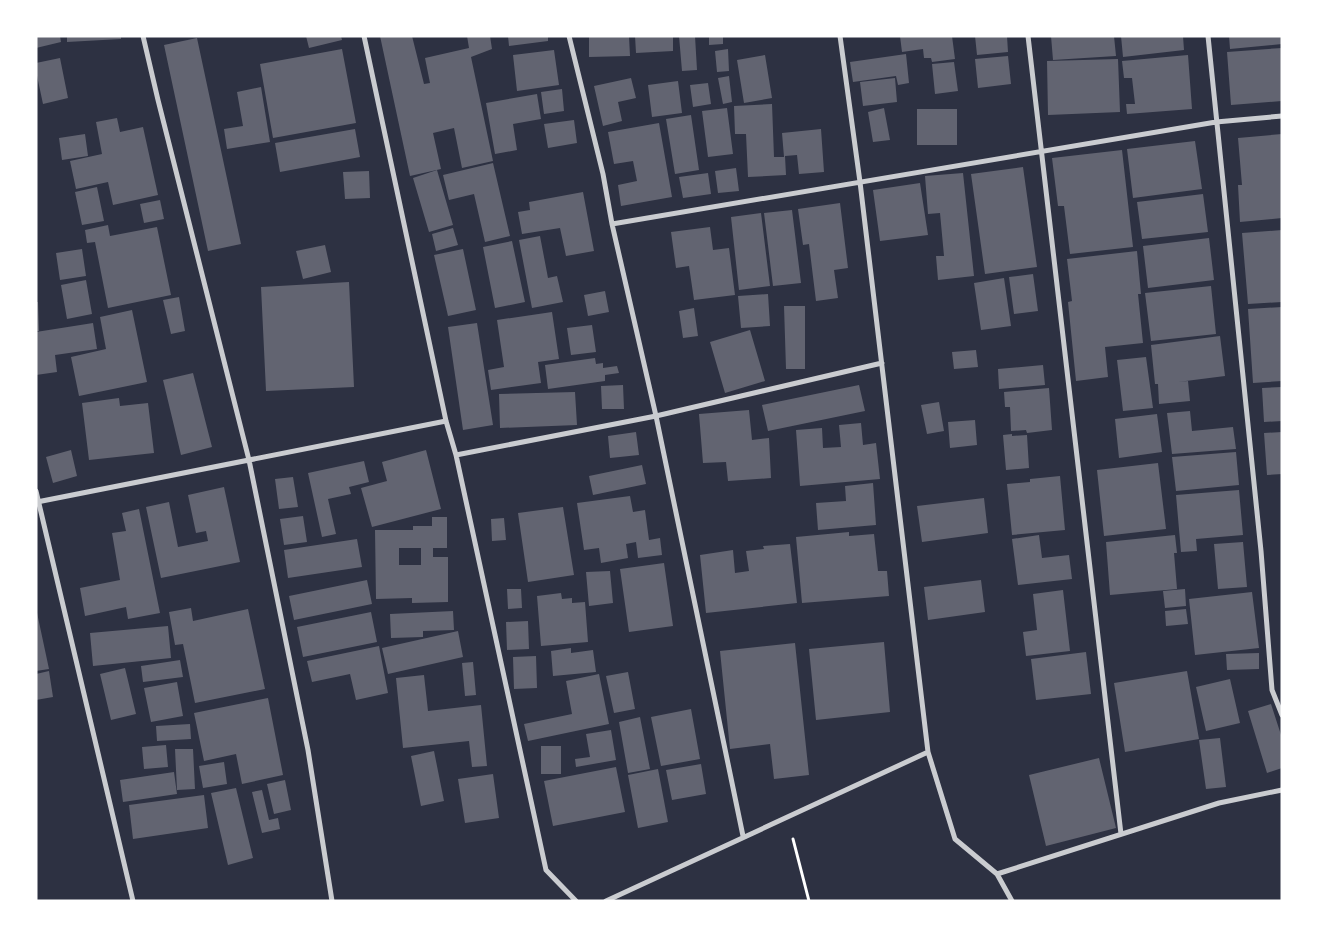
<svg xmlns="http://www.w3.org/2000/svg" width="1318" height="937" font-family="Lato,sans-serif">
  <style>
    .building { fill: #626471; fill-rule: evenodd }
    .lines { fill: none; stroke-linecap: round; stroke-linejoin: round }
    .path { stroke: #fff; stroke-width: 3 }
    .minor { stroke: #caccd0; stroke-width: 5 }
  </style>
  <rect width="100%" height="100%" fill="#2d3142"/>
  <path class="building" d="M36,36h24l1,6 -25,6z
    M67,36h54v3l-54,3z
    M306,36h35l1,4 -33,8z
    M380,36h32l12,48 6,-1 -5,-25 44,-10 -2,-12h23l2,13 -21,8 22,104 -31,7 -8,-40 -21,5 8,36 -31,7z
    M508,36h40v5l-39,5z
    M589,36h40l1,20 -41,1z
    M635,36h38v15l-37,2z
    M679,36h16l2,34 -15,1z
    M709,36h14v8l-14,1z
    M900,36h52l3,23 -23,3 -1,-4h-7l-1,-9 -21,3z
    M975,36h32l1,16 -31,3z
    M1051,36h63l2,20 -63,4z
    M1121,36h62l1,14 -61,7z
    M1229,36h53v8l-52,5z
    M197,38l44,206 -33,7 -44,-206z
    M1282,48v53l-51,4 -4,-53z
    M342,49l14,74 -83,15 -13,-74z
    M728,49l1,22 -12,1 -2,-21z
    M554,50l5,35 -42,6 -4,-36z
    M906,54l3,29 -11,2 -2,-9 -43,6 -3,-20z
    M765,55l7,43 -28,5 -7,-43z
    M1188,55l4,54 -65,5 -1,-10h9l-3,-26h-8l-2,-17z
    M1008,56l3,28 -33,4 -3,-29z
    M60,58l8,40 -25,6 -7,-33v-8z
    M1118,59l2,53 -72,3 -1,-54z
    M954,62l4,29 -23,3 -3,-30z
    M729,76l3,26 -9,2 -5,-26z
    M631,78l5,20 -18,4 4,19 -19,5 -9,-40z
    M895,78l2,24 -34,4 -3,-24z
    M678,81l4,32 -30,4 -4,-32z
    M708,83l3,21 -18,3 -3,-22z
    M261,87l9,55 -43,7 -3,-20 19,-3 -6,-34z
    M562,89l2,22 -20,3 -3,-22z
    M537,94l4,25 -28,5 4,26 -22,4 -9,-51z
    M772,104l2,53h10l-2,-24 39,-4 3,43 -25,2 -2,-19 -12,1 1,19 -38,2 -2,-43h-11l-1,-28z
    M727,108l6,46 -25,3 -6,-46z
    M884,108l6,32 -17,2 -5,-30z
    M917,109h40v36h-40z
    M691,115l8,55 -24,4 -9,-55z
    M117,118l3,14 23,-5 15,68 -45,10 -5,-23 -32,7 -6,-28 32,-7 -6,-32z
    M574,120l3,23 -29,5 -4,-24z
    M659,123l13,74 -51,9 -3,-21 19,-4 -4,-20 -19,3 -6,-32z
    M355,129l5,28 -80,15 -5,-29z
    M85,134l3,22 -26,4 -3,-22z
    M1282,134v84l-42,4 -2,-37h4l-4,-47z
    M1195,141l7,48 -69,9 -6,-49z
    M1122,150l11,97 -63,7 -6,-48h-6l-6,-48z
    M493,163l17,73 -25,6 -11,-48 -25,6 -6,-25z
    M1023,167l14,100 -52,7 -14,-100z
    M736,168l3,23 -21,2 -3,-22z
    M437,170l16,55 -24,7 -16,-54z
    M369,171l1,27 -25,1 -2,-27z
    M708,173l3,21 -28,4 -4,-21z
    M963,173l11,103 -36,4 -2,-24h8l-4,-43 -12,1 -3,-38z
    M920,183l8,52 -48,6 -7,-51z
    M97,187l7,34 -22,4 -7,-33z
    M583,192l11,59 -28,5 -6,-28 -38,6 -4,-22 12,-2 -1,-8z
    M1203,194l5,38 -66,7 -5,-37z
    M160,200l4,19 -20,4 -4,-19z
    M840,203l8,65 -14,2 4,28 -22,3 -7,-57 -6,1 -5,-36z
    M792,210l9,73 -28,3 -9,-73z
    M761,213l9,73 -31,4 -8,-73z
    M108,225l2,11 47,-9 14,68 -63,13 -13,-66 -8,1 -2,-13z
    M710,227l3,23 16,-2 6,47 -41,5 -5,-34 -13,2 -5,-36z
    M453,228l5,17 -22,6 -4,-17z
    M1282,230v72l-34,2 -6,-71z
    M540,236l8,42 9,-2 6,26 -31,6 -13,-68z
    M1209,238l5,42 -66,8 -5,-42z
    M512,241l13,61 -30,6 -12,-61z
    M325,245l6,27 -28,7 -7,-28z
    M82,249l4,27 -26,4 -4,-27z
    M463,249l13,61 -28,6 -14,-61z
    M1137,251l4,43h-3l5,49 -38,4 3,30 -32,4 -8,-79 4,-1 -5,-42z
    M1033,274l5,37 -24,3 -5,-37z
    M1004,278l7,48 -30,4 -7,-47z
    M86,280l6,34 -25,5 -6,-34z
    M349,282l5,105 -88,4 -5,-104z
    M1211,286l5,48 -65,7 -6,-48z
    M605,291l4,21 -21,4 -4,-21z
    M768,294l2,32 -29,2 -3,-32z
    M179,297l6,34 -14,3 -8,-34z
    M36,302h2l1,29h-3z
    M784,306h21v63h-19z
    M1282,307v74l-29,2 -5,-74z
    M694,308l4,28 -15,2 -4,-27z
    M132,310l15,72 -68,14 -8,-39 35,-8 -6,-32z
    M552,312l7,47 -21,3 3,21 -50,7 -3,-20 16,-3 -7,-47z
    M93,323l4,26 -42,6 2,17 -21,3v-43z
    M477,323l16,102 -30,5 -15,-103z
    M592,325l4,27 -25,3 -4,-27z
    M750,330l15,51 -40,12 -15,-51z
    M1220,336l5,40 -47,6 10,-1 2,20 -31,3 -1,-20h-3l-4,-39z
    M976,350l2,17 -24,2 -2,-17z
    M1146,357l7,51 -30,3 -6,-51z
    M595,358l1,6 7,-1v5l14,-2 2,7 -14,2v6l-57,8 -3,-24z
    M1043,365l2,20 -46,4 -1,-20z
    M193,373l19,74 -31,8 -18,-75z
    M623,385l1,24h-22l-1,-23z
    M859,385l6,26 -97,20 -6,-26z
    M1282,387v34l-18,1 -2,-34z
    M1049,388l3,42 -25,3 -1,-3 -15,1 -1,-24h-5l-1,-15z
    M575,392l2,33 -77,3 -1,-34z
    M119,398l1,8 28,-3 6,50 -65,7 -7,-57z
    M939,402l5,29 -17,3 -6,-29z
    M749,410l3,30 17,-2 2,40 -43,3 -2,-19 -23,1 -4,-49z
    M1190,411l2,20 41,-4 3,22 -64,5 -5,-41z
    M1157,414l5,38 -43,6 -4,-39z
    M975,420l2,25 -27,3 -2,-26z
    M861,423l2,22 13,-2 4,36 -80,7 -4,-56 26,-2 1,20 18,-1 -2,-22z
    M636,432l3,23 -29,3 -2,-22z
    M1282,432v42l-15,1 -3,-42z
    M1012,434v2l15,-1 2,33 -23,2 -3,-35z
    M71,450l6,26 -24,7 -7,-26z
    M426,450l15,59 -69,18 -11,-39 26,-7 -5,-19z
    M1236,452l3,33 -63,6 -4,-34z
    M364,461l5,21 -20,5 2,7 -23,5 8,35 -14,3 -14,-64z
    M1158,463l8,66 -62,7 -7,-66z
    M642,465l4,19 -53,11 -4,-19z
    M1060,476l5,54 -53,5 -5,-51 23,-2v-3z
    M293,477l5,30 -19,2 -4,-30z
    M873,483l3,42 -58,5 -2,-27 30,-2 -1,-15z
    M224,487l16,75 -79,16 -15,-71 23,-5 9,45 30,-6 -2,-10 -10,2 -8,-38z
    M1239,490l4,45 -47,4 1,12 -16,1 -5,-57z
    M630,496l3,16 12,-2 4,30 11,-2 2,17 -24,3 -2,-16 -10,2 2,14 -27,5 -2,-15 -15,2 -7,-47z
    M984,498l4,35 -66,9 -5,-36z
    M563,507l11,68 -46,7 -10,-69z
    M139,509l21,104 -32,6 -2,-12 -41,9 -5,-28 40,-8 -8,-47 14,-2 -4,-18z
    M303,516l4,26 -23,3 -4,-26z
    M432,517h15v31h-14v9h15v45l-36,1v-5l-36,1 -1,-69h38v-4h19zM399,548h22v17h-22z
    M504,518l2,22 -14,1 -1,-22z
    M849,532v4l25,-2 4,37h9l2,25 -87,7 -6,-66z
    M1039,535l3,23 27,-3 3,24 -54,6 -6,-46z
    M1175,535l2,18h-3l3,36 -67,6 -4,-53z
    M357,539l5,28 -74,11 -4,-28z
    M1243,542l4,45 -29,2 -4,-45z
    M790,544l7,59 -91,10 -6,-58 33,-5 2,23 14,-2 -3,-20 18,-2 -1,-3z
    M664,563l9,63 -44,6 -9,-63z
    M610,571l3,32 -24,3 -3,-34z
    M367,580l5,24 -78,16 -5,-24z
    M981,580l4,32 -57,8 -4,-33z
    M507,589h14l1,19 -14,1z
    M1185,589l1,17 -21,2 -2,-17z
    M1063,590l7,61 -44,5 -3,-24 14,-2 -4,-36z
    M1252,592l7,56 -64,7 -6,-56z
    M561,593l1,6 10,-1v5l13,-1 3,40 -47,4 -4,-50z
    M36,608l13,61 -13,2z
    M191,608l2,13 55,-12 17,80 -70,14 -12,-59 -8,1 -6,-33z
    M1186,609l2,15 -22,2 -1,-15z
    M453,611l1,19 -31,1v6l-32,1 -1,-24z
    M371,612l6,30 -74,15 -6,-30z
    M528,621l1,28 -22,1 -1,-28z
    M168,626l3,32 -78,8 -3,-33z
    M458,631l5,26 -75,17 -6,-26z
    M884,642l6,70 -74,8 -7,-71z
    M795,643l14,132 -35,4 -4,-35 -40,5 -10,-98z
    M379,646l9,47 -32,7 -6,-26 -38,8 -5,-21z
    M571,648v5l22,-3 3,22 -43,4 -2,-25z
    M1086,652l5,42 -55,6 -5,-41z
    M1259,653v16l-32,1 -1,-16z
    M536,656l1,32 -23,1 -1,-32z
    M180,660l3,17 -40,5 -2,-16z
    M473,662l3,33 -11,1 -3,-33z
    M125,668l11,46 -25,6 -11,-46z
    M49,671l4,26 -17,3v-26z
    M1187,671l12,68 -74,13 -11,-69z
    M628,672l7,37 -21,4 -8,-37z
    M599,674l10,50 -81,17 -4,-17 48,-10 -6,-33z
    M424,675l4,36 53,-6 6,61 -15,1 -3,-26 -66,7 -7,-70z
    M1230,679l10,44 -34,8 -10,-44z
    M177,682l6,34 -32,6 -7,-34z
    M268,698l15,77 -41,9 -6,-30 -32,7 -10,-48z
    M1271,704l11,34v30l-15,5 -19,-62z
    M691,709l9,50 -39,7 -10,-49z
    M640,717l10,52 -22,4 -9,-51z
    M190,724l1,15 -34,2 -1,-15z
    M611,730l5,30 -40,7 -1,-8 15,-2 -4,-23z
    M1220,738l6,49 -20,2 -7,-49z
    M166,745l2,22 -24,2 -2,-22z
    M541,746h20v28h-20z
    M175,749h18l2,40 -18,1z
    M434,751l10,50 -23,5 -10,-50z
    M1099,758l17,70 -70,18 -17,-71z
    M224,762l3,22 -24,4 -4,-22z
    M701,764l5,30 -34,6 -6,-30z
    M616,767l9,45 -72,14 -9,-45z
    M658,769l10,53 -30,6 -10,-53z
    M174,772l3,22 -54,8 -3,-22z
    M493,774l6,44 -34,5 -7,-44z
    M285,780l6,30 -17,4 -7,-30z
    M236,788l17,70 -25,7 -17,-72z
    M262,790l7,30 9,-2 2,11 -18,4 -10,-41z
    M204,795l4,33 -75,11 -4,-34z"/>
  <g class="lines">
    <path class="path" d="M793,839l16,62"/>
    <path class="minor" d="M143,36l15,64 91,360 59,290 24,151
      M364,36l82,385 10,34 90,415 30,31
      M569,36l34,138 9,50 44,192 87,420
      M840,36l20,146 68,570 27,87 42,35 222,-71 63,-13
      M1028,36l93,798
      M1208,36l53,515 11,139 10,25
      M612,224l604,-102 66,-6
      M456,455l200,-39 226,-53
      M36,491l97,410
      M37,502l409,-81
      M997,874l15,27
      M606,901l322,-149"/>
  </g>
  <rect width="1318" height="937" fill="none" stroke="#ffffff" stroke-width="75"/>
</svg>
